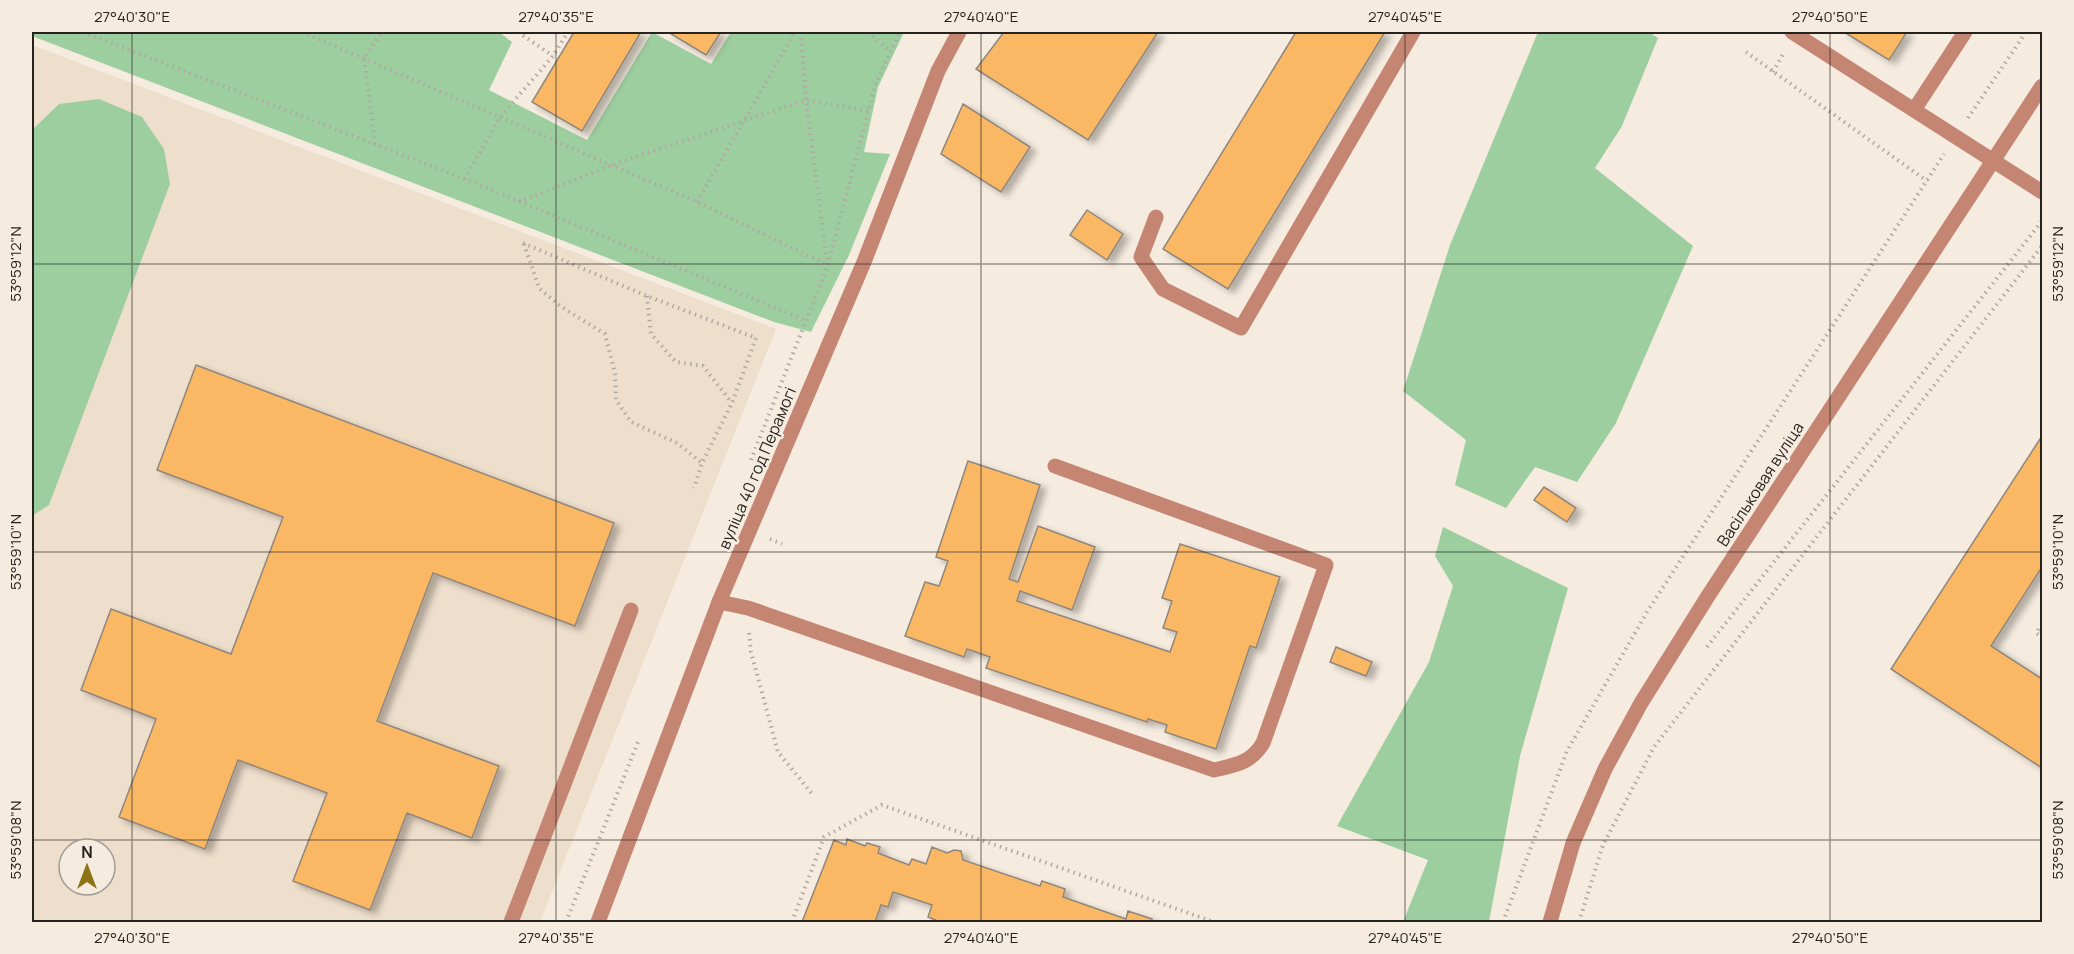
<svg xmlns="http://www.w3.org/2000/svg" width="2074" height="954" font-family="Manrope,sans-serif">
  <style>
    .built { fill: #eedecc; fill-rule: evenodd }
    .green { fill: #9dce9f }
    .building { fill: #fab865; stroke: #90867c; stroke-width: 1.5; filter: url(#shadow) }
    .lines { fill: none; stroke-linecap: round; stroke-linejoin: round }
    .path { stroke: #b0a99f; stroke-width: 4; stroke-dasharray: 1.5 4.5; stroke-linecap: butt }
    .service { stroke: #c58573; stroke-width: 15 }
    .minor { stroke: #c58573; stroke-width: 15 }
    .tertiary { stroke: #c58573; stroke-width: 15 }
    .ticks { fill: none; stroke: #26231e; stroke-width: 1.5; stroke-opacity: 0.45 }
    .labels { text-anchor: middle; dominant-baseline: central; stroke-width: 5; stroke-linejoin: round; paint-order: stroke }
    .street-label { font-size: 16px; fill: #26231e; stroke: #f5ebdf }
    .neatline { fill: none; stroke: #26231e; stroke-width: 2 }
    .ticks-label { font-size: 15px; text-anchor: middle; fill: #26231e }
  </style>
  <defs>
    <filter id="shadow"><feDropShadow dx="6" dy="4" stdDeviation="3" flood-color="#0004"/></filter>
  </defs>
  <rect width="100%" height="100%" fill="#f5ebdf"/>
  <path class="built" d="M32,45l744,284 -236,593h-508zM69,849h36v36h-36z"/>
  <path class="green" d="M32,32h467l13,10 -23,48 98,50 65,-108 59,32 20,-32h173l-26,55 -14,65 26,2 -41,101 -38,77 -37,-10 -742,-286z
    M1538,32h111l9,6 -36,88 -27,42 98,78 -77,177 -39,59 -42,-15 -29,41 -51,-23 11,-45 -63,-49 47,-146z
    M99,99l43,18 22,32 6,35 -121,321 -17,11v-386l27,-26z
    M1443,527l125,61 -48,168 -31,166h-86l25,-62 -91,-34 92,-164 24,-76 -18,-30z"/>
  <path class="building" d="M574,32h67l-59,99 -50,-29z
    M668,32h53l-15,23z
    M1004,32h154l-70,108 -112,-71z
    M1296,32h89l-157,257 -65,-40z
    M1844,32h63l-18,28z
    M963,104l67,43 -29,45 -60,-38z
    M1087,210l36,24 -16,26 -37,-25z
    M196,365l418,158 -39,103 -142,-53 -56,148 122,45 -27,72 -65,-25 -37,97 -77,-29 34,-88 -89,-33 -33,89 -86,-32 37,-98 -75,-29 30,-81 120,45 52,-137 -126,-47z
    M2042,436v131l-51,79 51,33v89l-151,-99z
    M968,461l72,24 -31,94 9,3 20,-56 57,21 -23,63 -52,-19 -3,10 153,51 7,-20 -14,-4 9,-27 -10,-3 18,-54 100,33 -24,71 -6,-2 -34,103 -51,-17 2,-7 -19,-6 -1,3 -161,-54 4,-11 -23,-8 -3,8 -59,-21 20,-54 14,4 9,-25 -12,-4z
    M1544,487l32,21 -9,14 -33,-22z
    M1336,647l36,15 -6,14 -36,-14z
    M847,839l18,7 2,-3 13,4 -2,6 31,12 3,-6 14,5 6,-17 15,6 7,-3 7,1 2,9 77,26 2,-5 23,8 -2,8 63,22 2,-8 24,8 -1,3h-211l-12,-5 4,-12 -39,-13 -5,15 -7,-2 -6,17h-73l32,-82 12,5z"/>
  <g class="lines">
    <path class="path" d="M83,32l382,147 342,142
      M302,32l395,170 131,63
      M518,32l35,24
      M801,32l5,68 21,161
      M868,32l23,20
      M1746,52l181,129
      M1773,72l10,-18
      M1968,118l58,-86
      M375,144l-11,-86 18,-26
      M465,179l35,-62 53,-61 15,-24
      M519,202l93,-37 194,-65 63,11
      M697,202l98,-170
      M523,243l124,53 109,42 -24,65 -30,60 -8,25
      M524,244l15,44 21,18 45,28 10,39 1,27 15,22 46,21 25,20
      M647,296l4,38 25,28 27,4 29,37
      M751,460l77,-195 47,-180 25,-53
      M770,539l12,5
      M2042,624l-6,9 6,4
      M749,633l2,19 27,100 35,43
      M1707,647l335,-426
      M566,922l72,-180
      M792,922l32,-85 58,-32 332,117
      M1503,922l64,-171 80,-139 297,-458
      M1579,922l24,-77 51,-98 388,-501"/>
    <path class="service" d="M1792,32l250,160
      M1914,110l51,-78
      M1156,217l-15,40 22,32 78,39 172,-296
      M719,602l29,6 466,162c22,-5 37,-7 49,-27l63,-178 -271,-99
      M511,922l120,-312"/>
    <path class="minor" d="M1550,922l23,-79 32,-74 36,-66 67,-107 334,-510"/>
    <path class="tertiary" d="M598,922l121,-320 145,-340 74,-191 21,-39"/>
  </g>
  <path class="ticks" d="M132,32v890M556,32v890M981,32v890M1405,32v890M1830,32v890M32,264h2010M32,552h2010M32,840h2010"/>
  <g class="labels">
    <g class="street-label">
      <text transform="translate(757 468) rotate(-67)">вуліца 40 год Перамогі</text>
      <text transform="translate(1760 484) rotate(-57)">Васільковая вуліца</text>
    </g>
  </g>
  <rect width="2074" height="954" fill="none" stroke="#f5ebdf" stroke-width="66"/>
  <g transform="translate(87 867)"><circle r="28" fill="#f5ebdf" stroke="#a29b92" stroke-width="1.5"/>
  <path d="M0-4.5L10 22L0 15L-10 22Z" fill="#8c7316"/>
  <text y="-9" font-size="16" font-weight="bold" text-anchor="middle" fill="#26231e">N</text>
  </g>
  <rect x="33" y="33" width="2008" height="888" class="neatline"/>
  <g class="ticks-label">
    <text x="132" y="22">27°40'30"E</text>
    <text x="556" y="22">27°40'35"E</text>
    <text x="981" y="22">27°40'40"E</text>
    <text x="1405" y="22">27°40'45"E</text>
    <text x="1830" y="22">27°40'50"E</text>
    <text transform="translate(16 264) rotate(-90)" y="5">53°59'12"N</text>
    <text transform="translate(2058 264) rotate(-90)" y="5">53°59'12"N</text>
    <text transform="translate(16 552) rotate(-90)" y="5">53°59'10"N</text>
    <text transform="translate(2058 552) rotate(-90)" y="5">53°59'10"N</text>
    <text transform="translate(16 840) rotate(-90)" y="5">53°59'08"N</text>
    <text transform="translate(2058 840) rotate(-90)" y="5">53°59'08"N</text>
    <text x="132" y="943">27°40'30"E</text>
    <text x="556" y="943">27°40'35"E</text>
    <text x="981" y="943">27°40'40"E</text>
    <text x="1405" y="943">27°40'45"E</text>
    <text x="1830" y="943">27°40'50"E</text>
  </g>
</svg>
